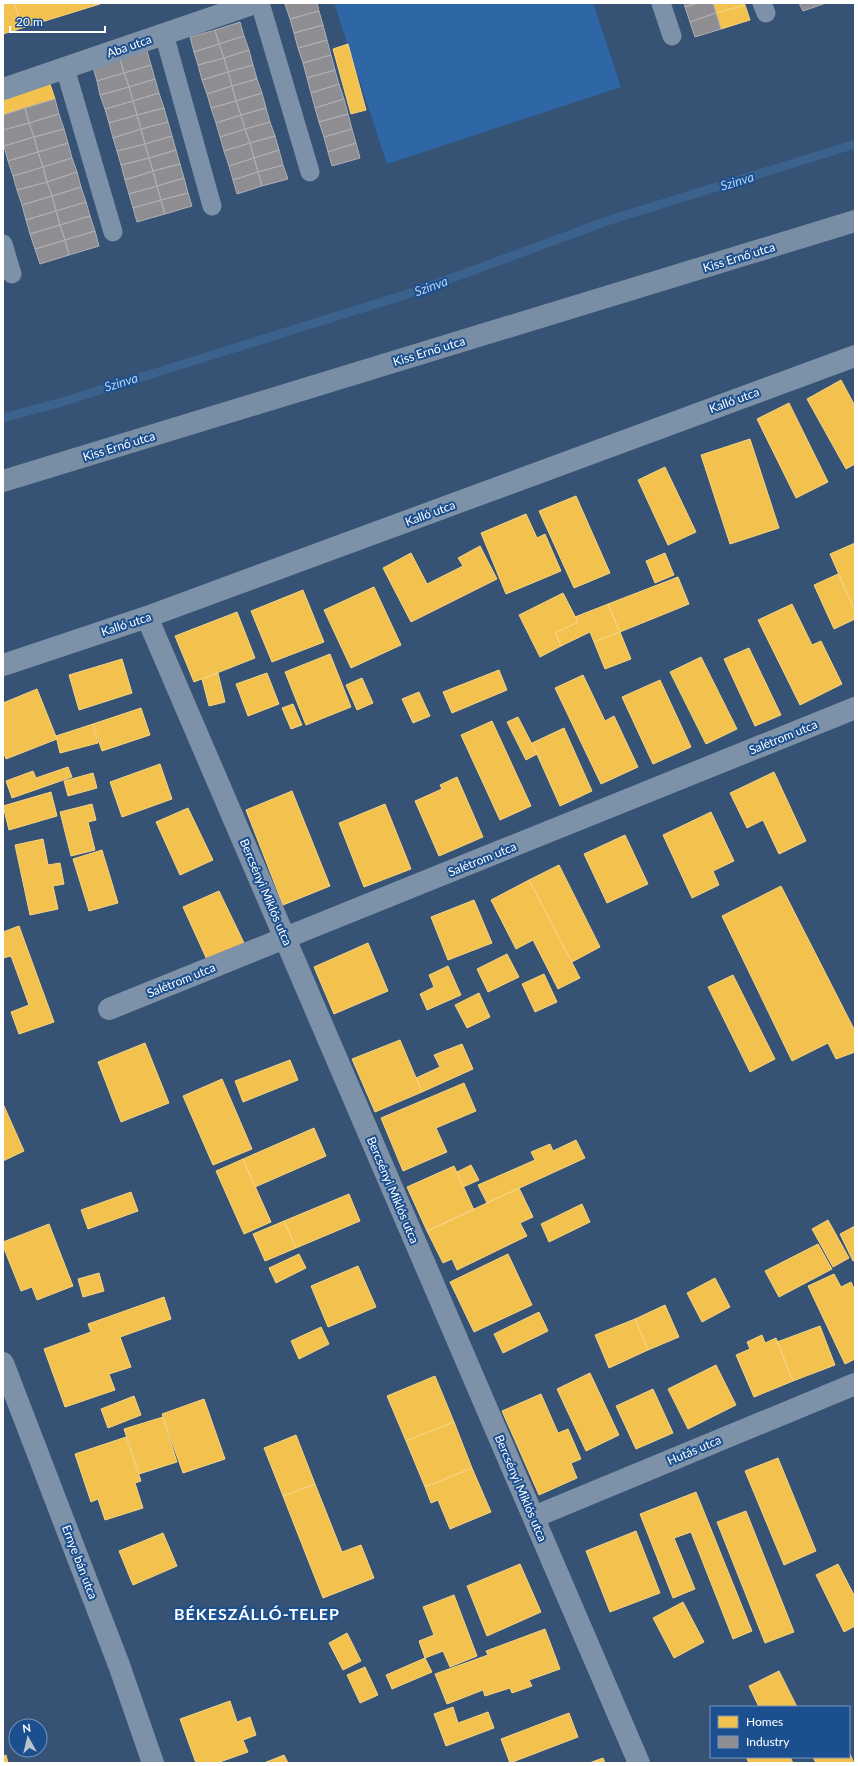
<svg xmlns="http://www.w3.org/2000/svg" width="858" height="1766" font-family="Lato,sans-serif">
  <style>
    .green { fill: #2f66a5 }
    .homes { fill: #f2c14e; stroke: #f6d483 }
    .industry { fill: #8d8d92; stroke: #afafb3 }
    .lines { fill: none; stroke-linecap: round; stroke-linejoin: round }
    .stream { stroke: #3b618d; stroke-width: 9 }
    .lane { stroke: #7d92a8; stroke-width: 19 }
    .street { stroke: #7d92a8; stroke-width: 22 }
    .secondary { stroke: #798da4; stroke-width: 22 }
    .labels { text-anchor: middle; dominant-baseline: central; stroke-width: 4; stroke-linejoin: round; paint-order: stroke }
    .street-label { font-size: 12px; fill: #fff; stroke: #1b4f8f }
    .water-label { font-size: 13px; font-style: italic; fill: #b5d3f5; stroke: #1b4f8f }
    .district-label { font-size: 16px; font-weight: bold; letter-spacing: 1px; fill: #fff; stroke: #1b4f8f }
  </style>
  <rect width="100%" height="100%" fill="#365274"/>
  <path class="green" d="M334,3h259l28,84 -234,77z"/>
  <path class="homes" d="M3,3h11l8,25 -19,6z
    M14,3h86v1l-78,24z
    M713,3h31l1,2 -29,8z
    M745,5l5,15 -29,9 -5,-16z
    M348,44l18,66 -15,4 -18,-65z
    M48,78l7,21 -52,16v-23z
    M841,380l14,26v58l-9,5 -39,-70z
    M789,403l39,79 -32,16 -39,-79z
    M750,439l29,89 -49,16 -29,-89z
    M665,467l31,65 -28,13 -30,-65z
    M576,496l34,77 -36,15 -35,-77z
    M526,514l11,24 8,-4 16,37 -55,23 -25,-61z
    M855,543v68l-25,-57z
    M480,546l17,33 -86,43 -28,-54 28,-15 16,31 36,-18 -5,-8z
    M665,553l9,22 -19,8 -9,-22z
    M838,574l17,37v8l-21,10 -20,-44z
    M678,577l11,27 -69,28 -12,-28z
    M374,587l27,58 -50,23 -27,-58z
    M303,590l21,52 -52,20 -21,-51z
    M563,593l15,29 -23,11 6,13 -21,11 -21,-42z
    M608,604l12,28 -26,10 -4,-10 -29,14 -6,-13 23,-11 -3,-5z
    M792,604l20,41 9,-4 21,43 -42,21 -42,-85z
    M237,612l18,46 -61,24 -19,-46z
    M620,632l11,27 -26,10 -11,-27z
    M749,648l32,67 -26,11 -31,-67z
    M330,654l21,53 -45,18 -21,-53z
    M701,657l36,72 -31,15 -36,-72z
    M122,659l10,34 -53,17 -10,-35z
    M499,670l8,20 -55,23 -9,-21z
    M218,673l7,29 -16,4 -7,-27z
    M267,673l12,31 -31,12 -12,-32z
    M583,675l22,46 9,-5 24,51 -37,17 -46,-96z
    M362,678l11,25 -16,7 -11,-25z
    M660,680l31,67 -38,17 -31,-67z
    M37,689l20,50 -51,20 -3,-8v-48z
    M419,692l11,24 -17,7 -11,-24z
    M293,704l9,21 -11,4 -9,-21z
    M141,708l9,27 -48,16 -9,-27z
    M518,717l19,37 -11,6 -19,-38z
    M492,721l39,85 -31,14 -39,-85z
    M93,724l5,19 -38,10 -4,-17z
    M564,728l28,63 -32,15 -28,-63z
    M160,764l12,35 -50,18 -12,-35z
    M68,767l4,10 -60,21 -6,-17 27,-10 3,7z
    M774,772l32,69 -27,13 -16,-34 -16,8 -17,-35z
    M93,773l4,15 -29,8 -4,-15z
    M457,777l26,60 -44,19 -24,-55 27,-12 -2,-4z
    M292,791l38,95 -47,19 -37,-95z
    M51,792l6,24 -48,14 -6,-24z
    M92,804l4,16 -8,2 7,28 -24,6 -11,-44z
    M385,804l26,65 -47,18 -25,-64z
    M188,808l25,52 -33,15 -24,-53z
    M711,812l23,49 -21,10 6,14 -27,13 -29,-63z
    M625,835l23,49 -41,19 -23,-49z
    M43,839l5,26 12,-2 4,21 -11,2 5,23 -28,6 -15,-70z
    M102,850l16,53 -29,8 -16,-52z
    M559,865l41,82 -28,15 -43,-82z
    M529,880l51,98 -22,11 -25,-49 -17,9 -25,-49z
    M781,886l74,145v21l-19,7 -8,-16 -36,18 -70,-145z
    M219,891l26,54 -37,17 -25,-55z
    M474,900l18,43 -44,17 -17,-43z
    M19,926l35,96 -35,12 -8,-22 18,-7 -18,-49 -8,2v-26z
    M368,943l20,48 -54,23 -20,-47z
    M507,954l12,23 -31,15 -11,-23z
    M448,966l13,29 -34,15 -7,-16 14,-7 -5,-12z
    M544,974l13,28 -22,10 -13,-28z
    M733,975l42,84 -25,13 -42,-85z
    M479,993l11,24 -23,11 -12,-23z
    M400,1040l22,52 -47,20 -23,-53z
    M145,1043l24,60 -48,19 -23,-60z
    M462,1044l11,25 -51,23 -6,-14 24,-11 -6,-12z
    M290,1060l8,20 -55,22 -8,-21z
    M222,1079l30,70 -39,16 -30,-69z
    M464,1083l12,28 -40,17 11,24 -44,19 -22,-53z
    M4,1106l20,45 -21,10v-54z
    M314,1128l12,28 -71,31 -12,-28z
    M576,1140l9,18 -98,45 -9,-18 57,-25 -4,-8 19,-8 3,7z
    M243,1159l28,63 -27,12 -28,-63z
    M471,1165l8,15 -16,7 -6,-15z
    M454,1166l20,44 -47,21 -20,-44z
    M519,1188l14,29 -13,6 7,13 -70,34 -5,-11 -9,4 -16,-32z
    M131,1192l7,19 -50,18 -7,-19z
    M349,1194l11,27 -64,27 -12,-27z
    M582,1204l8,18 -41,20 -8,-18z
    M828,1220l21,38 -16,9 -21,-38z
    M284,1221l12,27 -31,13 -12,-27z
    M49,1224l24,62 -36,14 -5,-13 -11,4 -18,-45v-4z
    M855,1226v34l-2,1 -13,-27z
    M818,1244l14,25 -53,28 -14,-26z
    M299,1254l7,14 -30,15 -7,-15z
    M508,1254l24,51 -58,27 -24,-50z
    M358,1266l18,41 -48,20 -17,-41z
    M99,1273l5,18 -21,6 -5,-18z
    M834,1274l7,13 10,-5 4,9v68l-10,5 -37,-78z
    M715,1278l15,29 -28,15 -15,-29z
    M164,1297l7,22 -51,18 11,30 -22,7 6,16 -50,17 -21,-58 47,-17 -3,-8z
    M665,1305l14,32 -31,13 -13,-31z
    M539,1312l9,19 -45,22 -9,-19z
    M635,1319l13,31 -39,18 -14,-33z
    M820,1326l15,39 -42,16 -16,-39z
    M321,1327l8,17 -30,15 -8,-18z
    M762,1335l3,8 11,-5 17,43 -39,16 -18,-42 14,-6 -3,-7z
    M716,1365l20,40 -48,24 -20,-40z
    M590,1373l29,62 -33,16 -29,-62z
    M435,1376l19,46 -48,19 -19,-45z
    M653,1389l20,44 -37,16 -20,-43z
    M541,1394l17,39 10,-4 13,30 -10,4 6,15 -38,17 -37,-84z
    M134,1396l7,19 -33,13 -7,-19z
    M204,1399l21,60 -42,14 -21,-59z
    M163,1417l14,45 -38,12 -15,-45z
    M454,1422l18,46 -47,19 -19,-46z
    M296,1435l19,49 -32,12 -19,-48z
    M126,1437l15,44 -6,2 8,25 -38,12 -7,-21 -7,3 -16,-48z
    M778,1458l38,93 -32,14 -39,-94z
    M472,1468l19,44 -41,17 -12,-29 -7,3 -6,-16z
    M315,1484l27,68 19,-7 13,33 -51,20 -40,-102z
    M696,1492l56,139 -19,8 -42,-107 -17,6 21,51 -22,9 -33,-84z
    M746,1511l48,121 -29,11 -48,-121z
    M636,1531l24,62 -50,19 -24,-61z
    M163,1533l14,33 -44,19 -14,-34z
    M520,1564l21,48 -54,24 -20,-50z
    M838,1564l17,33v29l-11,6 -28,-57z
    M454,1595l23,61 -27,11 -7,-16 -18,7 -6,-17 15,-6 -11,-28z
    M683,1602l21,40 -30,16 -21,-40z
    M545,1629l15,40 -31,11 3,6 -20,7 -2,-5 -25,8 -2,-6 -36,14 -12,-30 53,-19 -2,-4z
    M347,1633l14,28 -18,9 -14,-27z
    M425,1658l7,14 -40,17 -6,-14z
    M365,1667l13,28 -18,8 -13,-28z
    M779,1671l18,36h-38l-10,-21z
    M230,1701l7,21 13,-5 6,18 -13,5 5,12 -31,11h-21l-16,-44z
    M453,1707l5,16 30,-11 6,16 -48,18 -12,-32z
    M569,1713l9,24 -68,26 -9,-24z
    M849,1752l5,11h-38l-3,-6h36z
    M6,1755l2,8h-5v-7z
    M284,1755l4,8h-24z
    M746,1757h44l3,6h-44z
    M603,1758l2,5h-16z"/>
  <path class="industry" d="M290,3h27l2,8 -29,8 -5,-15z
    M684,3h14l-13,4z
    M698,3h15l3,10 -26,9 -5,-15z
    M799,3h27l-23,8z
    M319,11l4,14 -29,8 -4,-14z
    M716,13l5,16 -26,8 -5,-15z
    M240,22l4,14 -25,8 -4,-14z
    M323,25l4,15 -29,8 -4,-15z
    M215,30l4,14 -25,8 -4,-15z
    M244,36l5,14 -25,8 -5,-14z
    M327,40l4,15 -28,8 -5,-15z
    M219,44l5,14 -26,7 -4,-13z
    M249,50l4,15 -25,7 -4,-14z
    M147,51l4,14 -27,8 -4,-14z
    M331,55l4,15 -28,8 -4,-15z
    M224,58l4,14 -26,8 -4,-15z
    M120,59l4,14 -27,8 -4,-14z
    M151,65l4,14 -26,8 -5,-14z
    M253,65l4,14 -25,7 -4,-14z
    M335,70l4,14 -28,9 -4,-15z
    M228,72l4,14 -25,8 -5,-14z
    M124,73l5,14 -29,8 -3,-14z
    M155,79l4,14 -26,8 -4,-14z
    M257,79l5,14 -26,8 -4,-15z
    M339,84l5,15 -29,9 -4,-15z
    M232,86l4,15 -25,7 -4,-14z
    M129,87l4,14 -28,8 -5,-14z
    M159,93l5,15 -27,7 -4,-14z
    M262,93l4,15 -25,7 -5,-14z
    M55,99l4,15 -30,9 -4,-15z
    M344,99l4,15 -29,8 -4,-14z
    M133,101l4,14 -28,8 -4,-14z
    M236,101l5,14 -25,8 -5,-15z
    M25,108l4,15 -26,7v-15z
    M164,108l4,14 -27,7 -4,-14z
    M266,108l4,14 -25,7 -4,-14z
    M59,114l5,15 -30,8 -5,-14z
    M348,114l4,15 -28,8 -5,-15z
    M137,115l4,14 -28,9 -4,-15z
    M241,115l4,14 -25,8 -4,-14z
    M168,122l4,14 -27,8 -4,-15z
    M270,122l5,14 -25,7 -5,-14z
    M29,123l5,14 -30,9 -1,-16z
    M64,129l4,14 -30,9 -4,-15z
    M141,129l4,15 -28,7 -4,-13z
    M245,129l5,14 -26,8 -4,-14z
    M352,129l4,14 -28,9 -4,-15z
    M172,136l4,14 -27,8 -4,-14z
    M275,136l4,14 -25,8 -4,-15z
    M34,137l4,15 -30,9 -4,-15z
    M68,143l4,15 -29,9 -5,-15z
    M250,143l4,15 -25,8 -5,-15z
    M356,143l4,15 -28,8 -4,-14z
    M145,144l4,14 -28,7 -4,-14z
    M176,150l4,14 -27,7 -4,-13z
    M279,150l4,15 -25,7 -4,-14z
    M38,152l5,15 -30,9 -5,-15z
    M72,158l5,14 -30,10 -4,-15z
    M149,158l4,13 -28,9 -4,-15z
    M254,158l4,14 -25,8 -4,-14z
    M180,164l4,14 -27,8 -4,-15z
    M283,165l5,14 -26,7 -4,-14z
    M43,167l4,15 -30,8 -4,-14z
    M153,171l4,15 -28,8 -4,-14z
    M77,172l4,15 -29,9 -5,-14z
    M258,172l4,14 -25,8 -4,-14z
    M184,178l4,15 -27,7 -4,-14z
    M47,182l5,14 -30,9 -5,-15z
    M157,186l4,14 -28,8 -4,-14z
    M81,187l5,15 -30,9 -4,-15z
    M188,193l4,13 -27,8 -4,-14z
    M52,196l4,15 -30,9 -4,-15z
    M161,200l4,14 -28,8 -4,-14z
    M86,202l4,14 -30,9 -4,-14z
    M56,211l4,14 -30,9 -4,-14z
    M90,216l5,15 -30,9 -5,-15z
    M60,225l5,15 -30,9 -5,-15z
    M95,231l4,15 -30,9 -4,-15z
    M65,240l4,15 -29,9 -5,-15z"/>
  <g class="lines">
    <path class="stream" d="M3,418l59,-16 352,-110 196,-72 245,-76"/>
    <path class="lane" d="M260,3l50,169
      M661,3l11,33
      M762,3l4,10
      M164,34l48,172
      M65,68l48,164
      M3,244l9,30"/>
    <path class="street" d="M3,89l252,-86
      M147,617l492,1146
      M3,665l144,-48 708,-261
      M109,1009l746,-301
      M3,1363l116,302 34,98
      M534,1517l321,-133"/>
    <path class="secondary" d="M3,481l852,-260"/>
  </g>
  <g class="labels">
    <g class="street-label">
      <text transform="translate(129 46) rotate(-19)">Aba utca</text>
      <text transform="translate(739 257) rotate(-17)">Kiss Ernő utca</text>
      <text transform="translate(429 351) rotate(-17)">Kiss Ernő utca</text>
      <text transform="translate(734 400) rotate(-20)">Kalló utca</text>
      <text transform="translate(119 446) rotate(-17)">Kiss Ernő utca</text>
      <text transform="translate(430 513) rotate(-20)">Kalló utca</text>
      <text transform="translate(126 624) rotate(-18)">Kalló utca</text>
      <text transform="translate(783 737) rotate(-22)">Salétrom utca</text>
      <text transform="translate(482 859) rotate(-22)">Salétrom utca</text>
      <text transform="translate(266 892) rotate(67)">Bercsényi Miklós utca</text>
      <text transform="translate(181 980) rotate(-22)">Salétrom utca</text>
      <text transform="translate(393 1190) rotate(67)">Bercsényi Miklós utca</text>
      <text transform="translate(694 1450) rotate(-23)">Hutás utca</text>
      <text transform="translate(521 1488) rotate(67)">Bercsényi Miklós utca</text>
      <text transform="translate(80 1562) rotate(69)">Ernye bán utca</text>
    </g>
    <g class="water-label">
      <text transform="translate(737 181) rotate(-17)">Szinva</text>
      <text transform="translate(431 286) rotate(-20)">Szinva</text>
      <text transform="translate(121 382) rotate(-17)">Szinva</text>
    </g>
    <g class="district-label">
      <text x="257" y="1613">BÉKESZÁLLÓ-TELEP</text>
    </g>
  </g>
  <rect width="858" height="1766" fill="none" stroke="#ffffff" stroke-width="8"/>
  <rect x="710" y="1706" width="140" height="52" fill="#1b4f8f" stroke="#7695bc"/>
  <rect x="718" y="1716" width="20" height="12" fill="#f2c14e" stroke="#7695bc"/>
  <text x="746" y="1726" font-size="12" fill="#ffffff">Homes</text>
  <rect x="718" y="1736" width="20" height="12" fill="#8d8d92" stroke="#7695bc"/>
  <text x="746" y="1746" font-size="12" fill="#ffffff">Industry</text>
  <g transform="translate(28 1738) rotate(352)"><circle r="19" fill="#1b4f8f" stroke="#7695bc"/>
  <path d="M0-3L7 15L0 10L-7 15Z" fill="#b9c2ce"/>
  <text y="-6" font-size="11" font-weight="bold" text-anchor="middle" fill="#ffffff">N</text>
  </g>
  <path d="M10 26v6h95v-6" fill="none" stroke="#ffffff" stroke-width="2"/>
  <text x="16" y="26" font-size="12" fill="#ffffff" stroke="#1b4f8f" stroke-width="3" paint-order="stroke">20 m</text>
</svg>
